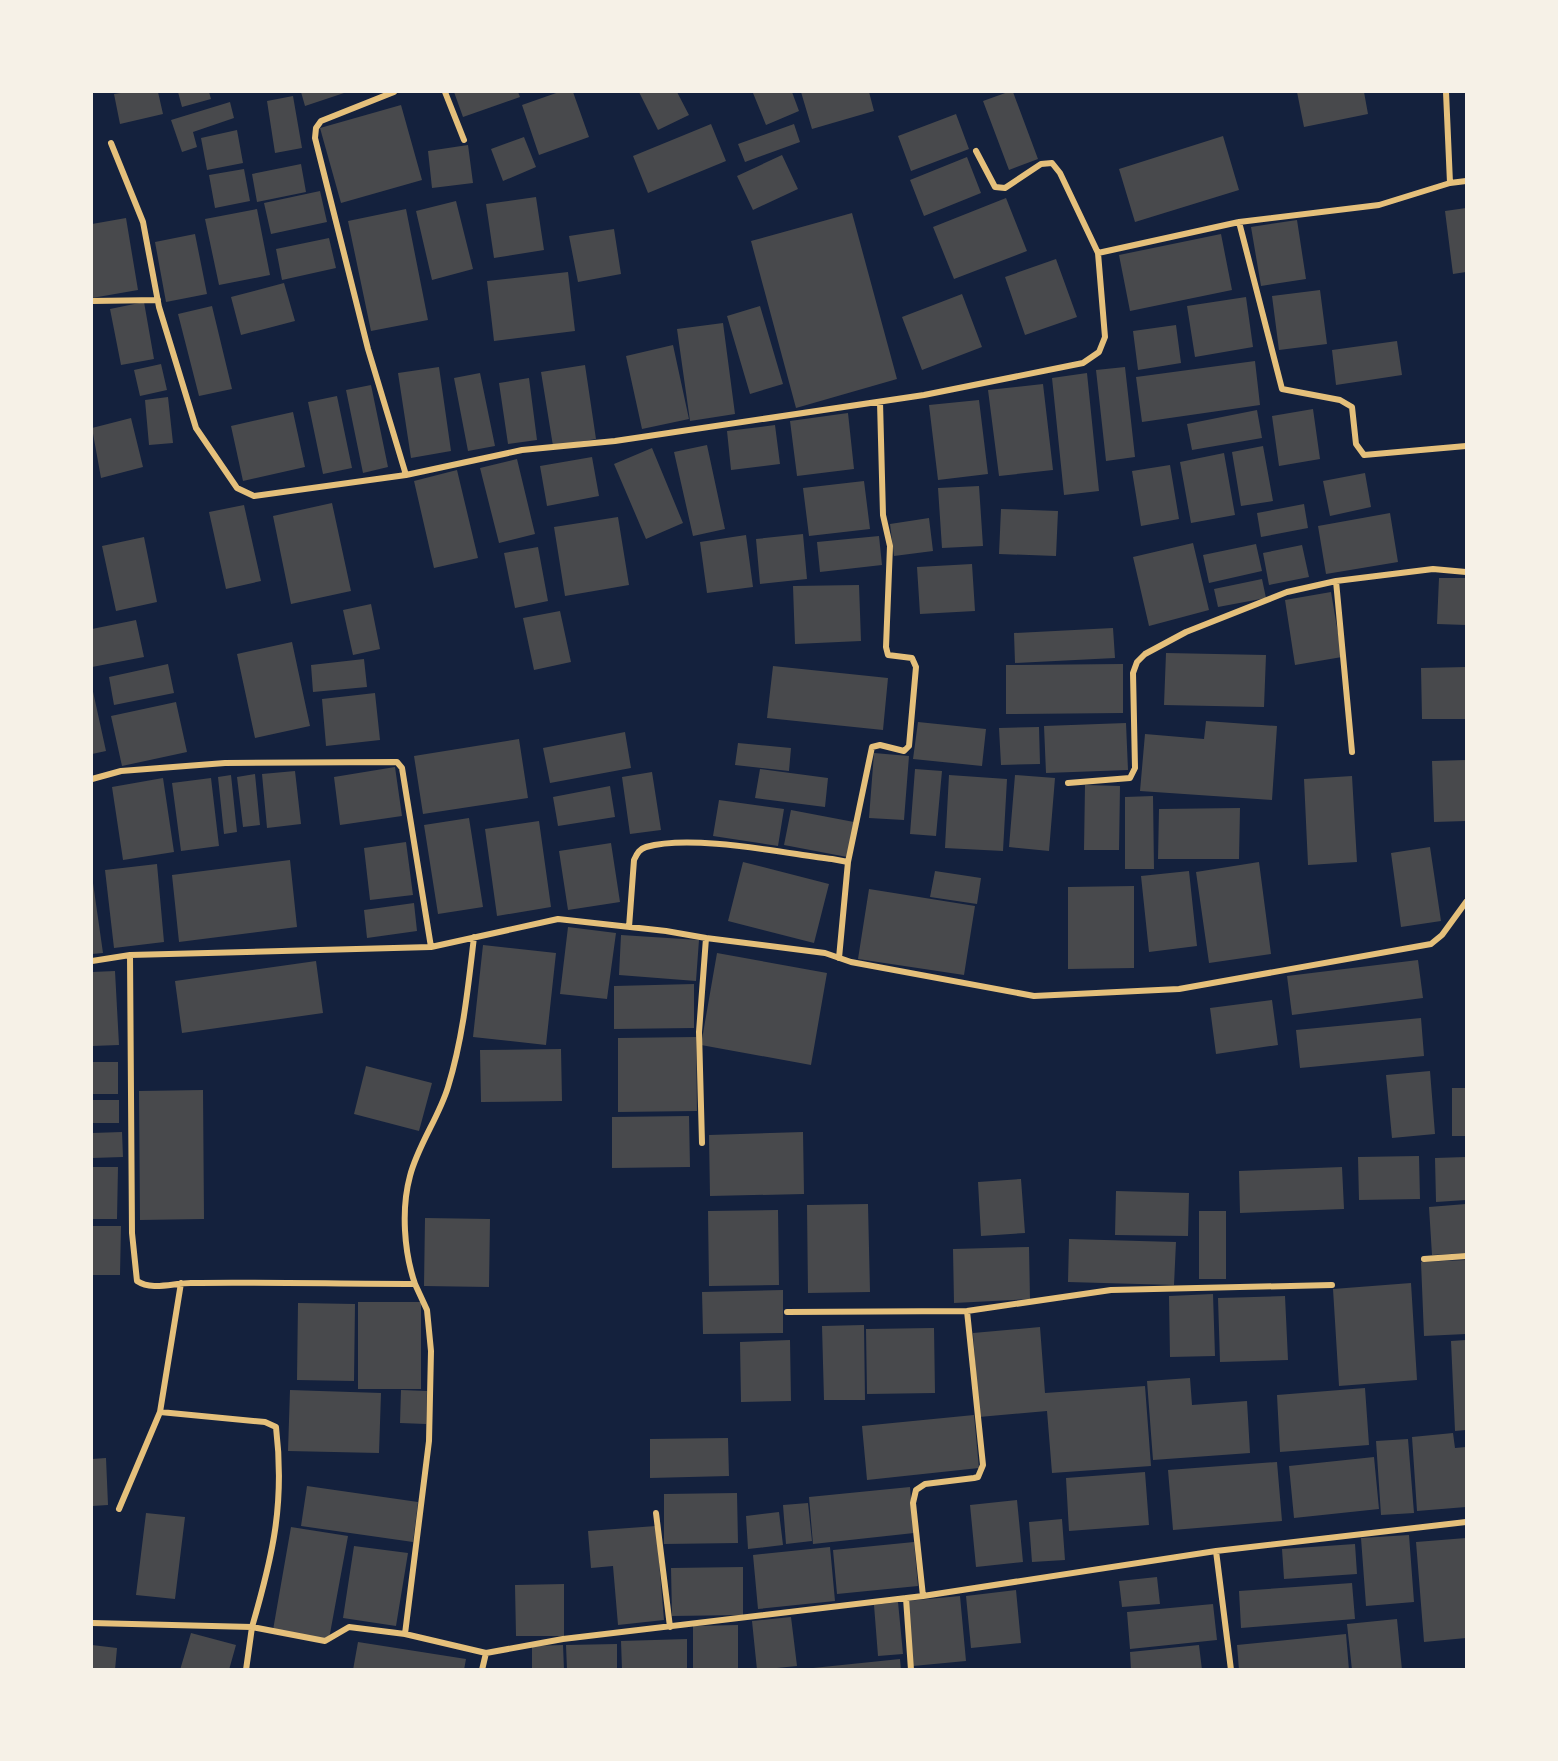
<svg xmlns="http://www.w3.org/2000/svg" width="1558" height="1761" font-family="Karla,sans-serif">
  <style>
    .building { fill: #48494c }
    .lines { fill: none; stroke-linecap: round; stroke-linejoin: round }
    .minor { stroke: #e5c07b; stroke-width: 6 }
  </style>
  <rect width="100%" height="100%" fill="#14213d"/>
  <path class="building" d="M127,92h31l5,22 -43,10 -6,-30z
    M178,92h31l2,7 -29,8z
    M301,92h46l-42,14z
    M454,92h64l2,5 -57,20z
    M559,92h14l16,45 -50,18 -17,-50z
    M639,92h38l12,23 -31,15z
    M757,92h35l7,19 -33,14 -13,-32z
    M801,92h68l5,19 -62,18z
    M1008,92h5l25,67 -29,11 -26,-69z
    M1297,92h67l4,22 -64,13z
    M293,96l9,52 -27,5 -8,-52z
    M230,102l4,16 -41,14 4,15 -15,5 -11,-32z
    M401,105l21,75 -81,23 -21,-75z
    M956,114l13,35 -58,22 -13,-35z
    M711,124l15,37 -78,32 -15,-37z
    M794,124l6,18 -55,20 -7,-18z
    M237,130l6,33 -36,7 -6,-32z
    M1223,136l16,54 -104,32 -16,-53z
    M524,137l12,30 -33,14 -12,-32z
    M468,145l5,38 -41,5 -4,-37z
    M782,155l16,34 -45,21 -16,-34z
    M967,157l14,36 -57,23 -14,-36z
    M301,164l5,28 -49,10 -5,-28z
    M244,169l6,32 -35,7 -6,-33z
    M320,191l7,31 -56,12 -7,-31z
    M536,197l8,53 -50,8 -8,-54z
    M1006,198l21,53 -73,28 -21,-52z
    M456,201l17,68 -41,11 -16,-69z
    M1466,208v64l-13,2 -8,-63z
    M257,209l13,66 -51,10 -14,-66z
    M406,209l22,111 -57,11 -23,-110z
    M852,213l45,166 -101,29 -45,-167z
    M126,218l12,72 -46,8v-74z
    M1297,220l9,59 -45,7 -10,-59z
    M614,229l7,45 -43,8 -9,-46z
    M195,234l12,60 -41,8 -11,-60z
    M1221,234l11,56 -102,21 -11,-56z
    M329,238l7,30 -54,12 -6,-31z
    M1056,259l21,58 -52,18 -20,-58z
    M568,272l7,59 -81,10 -7,-60z
    M284,283l11,38 -54,14 -10,-38z
    M1320,290l7,54 -48,6 -7,-54z
    M962,294l20,53 -60,23 -20,-53z
    M1246,297l7,50 -58,10 -8,-51z
    M144,302l10,57 -33,6 -11,-56z
    M212,306l20,83 -33,7 -21,-82z
    M760,306l23,78 -33,10 -23,-78z
    M723,323l12,91 -45,7 -13,-92z
    M1176,325l5,38 -43,7 -5,-39z
    M1397,341l5,34 -66,10 -4,-35z
    M673,345l16,74 -47,10 -16,-73z
    M1255,361l5,44 -118,17 -6,-45z
    M161,364l6,26 -27,6 -6,-26z
    M585,365l11,74 -43,7 -12,-74z
    M439,367l12,84 -40,7 -13,-85z
    M1125,367l10,90 -29,4 -10,-91z
    M480,373l15,73 -27,5 -14,-73z
    M1087,373l12,118 -35,4 -12,-117z
    M529,378l8,62 -29,4 -9,-61z
    M1043,384l10,86 -54,6 -11,-86z
    M371,385l17,82 -25,6 -17,-83z
    M337,396l15,72 -29,6 -15,-72z
    M168,397l5,46 -24,2 -4,-45z
    M979,400l9,74 -50,6 -9,-75z
    M1313,409l7,50 -41,7 -7,-50z
    M1257,410l5,28 -70,12 -5,-26z
    M293,412l12,55 -62,14 -12,-55z
    M848,413l6,56 -57,7 -7,-55z
    M131,418l12,49 -42,11 -9,-50z
    M775,425l5,39 -49,6 -4,-39z
    M707,445l18,84 -32,7 -19,-84z
    M1263,446l10,55 -32,5 -9,-54z
    M652,448l31,75 -37,16 -32,-75z
    M1224,453l11,62 -44,8 -11,-61z
    M592,457l7,39 -52,10 -7,-40z
    M517,459l18,75 -36,9 -19,-75z
    M1170,465l9,54 -38,7 -9,-55z
    M457,470l21,88 -44,10 -20,-87z
    M1365,473l6,34 -41,9 -7,-35z
    M864,481l6,48 -61,7 -6,-48z
    M979,486l4,60 -41,2 -4,-60z
    M332,503l19,88 -60,13 -18,-88z
    M1304,504l4,24 -47,9 -4,-24z
    M244,505l17,76 -35,8 -17,-77z
    M1001,509l57,2 -2,45 -57,-2z
    M1390,513l8,49 -72,12 -8,-48z
    M618,517l11,68 -64,11 -11,-69z
    M929,518l4,33 -39,5 -4,-32z
    M803,534l4,45 -47,5 -4,-45z
    M746,535l7,52 -46,6 -7,-51z
    M879,536l3,29 -62,7 -3,-30z
    M144,537l13,65 -41,9 -14,-65z
    M1193,543l16,67 -60,16 -16,-69z
    M1256,544l6,27 -53,12 -6,-28z
    M1302,545l7,32 -40,8 -6,-32z
    M538,547l10,54 -33,7 -11,-55z
    M972,564l3,47 -55,3 -3,-47z
    M1439,578h27v47l-29,-1z
    M1262,579l4,19 -48,9 -4,-18z
    M859,585l2,56 -66,3 -2,-58z
    M1331,592l11,65 -47,8 -10,-65z
    M371,604l9,45 -27,6 -10,-45z
    M560,611l11,51 -37,8 -11,-52z
    M136,620l8,37 -52,10v-38z
    M1113,628l2,30 -100,5 -1,-30z
    M292,642l18,84 -55,12 -18,-84z
    M1166,653l100,2 -2,52 -100,-2z
    M364,659l3,28 -54,5 -2,-27z
    M168,664l6,29 -60,12 -5,-28z
    M1123,664v49l-117,1v-49z
    M773,666l115,12 -5,52 -116,-12z
    M1466,667v52h-44l-1,-51z
    M92,687l14,64 -14,3z
    M375,693l5,47 -54,6 -4,-47z
    M176,702l11,50 -65,14 -11,-50z
    M1206,721l71,5 -5,74 -132,-9 5,-57 59,5z
    M918,722l68,7 -4,37 -69,-7z
    M1126,723l2,47 -82,3 -2,-47z
    M1039,727l1,37 -39,1 -2,-37z
    M625,732l6,36 -81,15 -7,-35z
    M519,739l9,59 -105,16 -9,-58z
    M738,743l53,5 -2,23 -54,-6z
    M874,753l35,3 -5,64 -35,-2z
    M1466,760v61l-32,1 -2,-61z
    M395,767l7,49 -62,9 -6,-48z
    M760,769l68,9 -3,29 -70,-9z
    M915,769l27,2 -6,65 -26,-2z
    M295,771l6,53 -34,4 -5,-54z
    M652,772l9,58 -31,4 -8,-57z
    M255,774l5,51 -17,2 -6,-50z
    M231,775l6,57 -13,2 -6,-57z
    M949,775l58,4 -4,72 -58,-3z
    M1015,775l40,3 -6,73 -40,-4z
    M1352,776l5,86 -49,3 -4,-86z
    M163,778l11,74 -51,8 -11,-73z
    M211,778l8,68 -38,5 -9,-68z
    M1085,785l35,1 -1,64h-35z
    M610,786l5,31 -57,9 -5,-29z
    M1153,796l1,73h-29v-72z
    M719,800l65,9 -6,37 -65,-10z
    M1240,808l-1,51h-81l1,-50z
    M791,810l63,12 -7,35 -63,-12z
    M469,818l14,89 -45,7 -14,-89z
    M539,821l12,86 -54,9 -12,-87z
    M406,842l7,53 -43,5 -6,-52z
    M611,843l9,59 -52,8 -9,-59z
    M1430,847l11,74 -40,6 -10,-74z
    M290,860l7,67 -118,15 -7,-67z
    M743,862l86,22 -15,59 -86,-22z
    M1259,862l12,92 -62,9 -13,-91z
    M157,864l7,78 -50,6 -9,-78z
    M935,871l46,7 -4,26 -47,-7z
    M1189,871l8,75 -48,6 -8,-76z
    M92,876l11,77 -11,1z
    M1134,886v82l-66,1v-82z
    M869,889l106,17 -11,69 -106,-16z
    M414,903l3,28 -50,7 -3,-28z
    M568,927l48,6 -9,66 -47,-5z
    M621,935l78,5 -3,41 -77,-6z
    M483,945l73,8 -10,92 -73,-8z
    M717,953l110,20 -16,92 -110,-20z
    M1418,960l5,38 -131,17 -5,-39z
    M316,961l7,52 -141,20 -7,-52z
    M115,971l4,74 -27,1v-74z
    M694,984v44l-80,1v-43z
    M1272,1000l6,45 -62,9 -6,-46z
    M1421,1018l3,38 -124,12 -4,-38z
    M696,1037l1,74 -79,1v-74z
    M561,1049l1,52 -81,1 -1,-52z
    M92,1062h26v32h-26z
    M366,1066l66,17 -13,48 -65,-17z
    M1430,1071l5,63 -43,4 -6,-63z
    M1452,1088h14v48h-14z
    M203,1090l1,129 -64,1 -1,-129z
    M92,1100h27v23h-27z
    M689,1116l1,51 -78,1v-51z
    M122,1132l1,25 -31,1v-25z
    M803,1132l1,62 -94,2 -1,-61z
    M1419,1156l1,43 -61,1 -1,-43z
    M1466,1157v43l-30,2 -1,-44z
    M92,1167h26l-1,52h-25z
    M1342,1167l2,42 -104,4 -1,-42z
    M1021,1179l4,54 -44,3 -3,-54z
    M1116,1191l73,2 -1,43 -73,-1z
    M868,1204l2,88 -62,1 -1,-88z
    M1466,1204v49l-34,2 -3,-48z
    M778,1210l1,75 -70,1 -1,-75z
    M1199,1211h27v68h-27z
    M425,1218l65,1 -1,68 -65,-1z
    M92,1226h29l-1,49h-28z
    M1069,1239l107,3 -2,43 -106,-3z
    M1029,1247l1,52 -76,4 -1,-54z
    M1466,1260v74l-42,2 -3,-74z
    M1411,1283l6,97 -78,6 -6,-97z
    M783,1290v43l-80,1 -1,-42z
    M1213,1294l2,62 -45,1 -1,-61z
    M1285,1296l3,64 -68,2 -2,-64z
    M358,1302h63v87h-63z
    M298,1303l57,1 -1,77 -57,-1z
    M864,1325l1,75h-41l-2,-74z
    M1040,1327l5,66 100,-7 6,80 -99,7 -5,-62 -68,6 -6,-84z
    M934,1328l1,65 -68,1 -1,-65z
    M790,1340l1,61 -50,1 -1,-60z
    M1466,1340v90l-11,1 -4,-90z
    M1190,1378l2,27 55,-4 3,52 -97,7 -6,-79z
    M1365,1388l4,57 -89,7 -3,-57z
    M290,1390l91,3 -2,60 -91,-2z
    M401,1390l26,1 -1,33 -26,-1z
    M974,1415l5,53 -112,12 -5,-54z
    M1453,1433l2,15 11,-1v60l-49,4 -5,-74z
    M728,1438l1,38 -79,2v-39z
    M1408,1439l6,74 -33,2 -5,-74z
    M1374,1457l5,52 -85,9 -5,-52z
    M106,1458l2,47 -16,1v-47z
    M1277,1462l5,59 -109,9 -5,-60z
    M1145,1472l4,53 -80,6 -3,-53z
    M307,1486l111,16 -5,40 -112,-16z
    M910,1487l4,46 -101,11 -4,-47z
    M737,1493l1,50 -74,1v-50z
    M1017,1500l6,62 -47,5 -6,-62z
    M808,1503l4,38 -26,3 -3,-39z
    M779,1512l4,33 -35,4 -2,-33z
    M146,1513l39,4 -10,82 -39,-4z
    M1062,1519l3,41 -33,2 -3,-40z
    M656,1526l8,94 -46,5 -5,-59 -22,2 -3,-37z
    M291,1527l57,9 -19,103 -56,-9z
    M1409,1535l5,67 -48,4 -5,-68z
    M1466,1538v100l-42,4 -8,-100z
    M914,1542l4,44 -81,8 -4,-44z
    M1355,1544l2,30 -73,5 -2,-30z
    M354,1546l54,7 -12,73 -53,-8z
    M830,1547l5,54 -77,8 -5,-54z
    M743,1567v48l-71,1 -1,-48z
    M1157,1577l3,27 -38,3 -3,-26z
    M1352,1583l3,36 -114,9 -2,-37z
    M564,1584v52h-48l-1,-51z
    M1016,1590l5,53 -50,5 -5,-52z
    M960,1596l6,65 -53,5 -6,-65z
    M898,1602l5,52 -25,2 -4,-51z
    M1213,1604l4,36 -87,9 -3,-37z
    M791,1617l6,49 -40,4 -5,-49z
    M1397,1619l5,51h-50l-5,-46z
    M738,1625v45h-45v-44z
    M191,1633l45,12 -7,25h-49z
    M1346,1634l3,36h-110l-2,-25z
    M687,1639v31h-65l-1,-29z
    M358,1642l108,17 -2,11h-111z
    M617,1644v26h-50l-1,-25z
    M92,1645l25,3 -2,22h-23z
    M563,1645l1,25h-32v-24z
    M1199,1645l3,25h-71l-1,-18z
    M900,1659l1,11h-88v-2z"/>
  <g class="lines">
    <path class="minor" d="M394,92l-73,29 -5,7 -1,10 53,211 38,126
      M445,92l19,48
      M1446,92l4,91
      M111,143l32,79 16,85 37,121 41,60 17,8 152,-21 116,-25 93,-9 309,-46 159,-32 16,-11 6,-15 -7,-84 141,-31 140,-17 71,-22 16,-2
      M976,151l19,36 10,1 36,-24 11,-1 8,10 38,80
      M1239,222l43,167 58,11 12,7 4,37 8,11 102,-9
      M92,301l66,-1
      M1336,581l16,171
      M92,779l29,-8 104,-8 172,-1 5,6 29,179 127,-28 108,12 40,7
      M1068,783l62,-5 5,-10 -2,-95 4,-11 8,-8 41,-22 101,-40 49,-11 97,-12 33,3
      M848,862l24,-115 8,-2 24,6 5,-5 7,-79 -4,-9 -24,-3 -2,-8 4,-101 -7,-31 -3,-113
      M629,927l5,-67c3,-6 5,-11 12,-13 46,-13 137,6 186,12l16,3 -9,96
      M431,947l-301,8 2,278 5,48c15,10 36,2 54,2 75,-1 149,1 224,1 -11,-32 -14,-75 -5,-108 8,-31 29,-59 38,-89 15,-49 20,-99 26,-150
      M92,961l38,-6
      M702,1143l-3,-111 7,-94 119,15 26,9 183,34 145,-7 252,-45 11,-9 24,-33
      M1424,1259l42,-3
      M787,1312l180,-1 144,-21 221,-5
      M119,1509l41,-97 21,-129
      M656,1513l14,114
      M1216,1551l15,119
      M923,1596l-10,-93 3,-13 9,-6 49,-6 4,-1 5,-12 -16,-154
      M906,1598l5,72
      M92,1623l160,4c21,-72 33,-124 24,-200l-11,-5 -105,-10
      M405,1634l81,19
      M246,1670l6,-43 73,14 24,-14 56,7 24,-193 2,-90 -4,-41 -12,-26
      M482,1670l4,-17 77,-14 360,-43 293,-45 250,-29"/>
  </g>
  <rect width="1558" height="1761" fill="none" stroke="#f6f1e7" stroke-width="186"/>
</svg>
